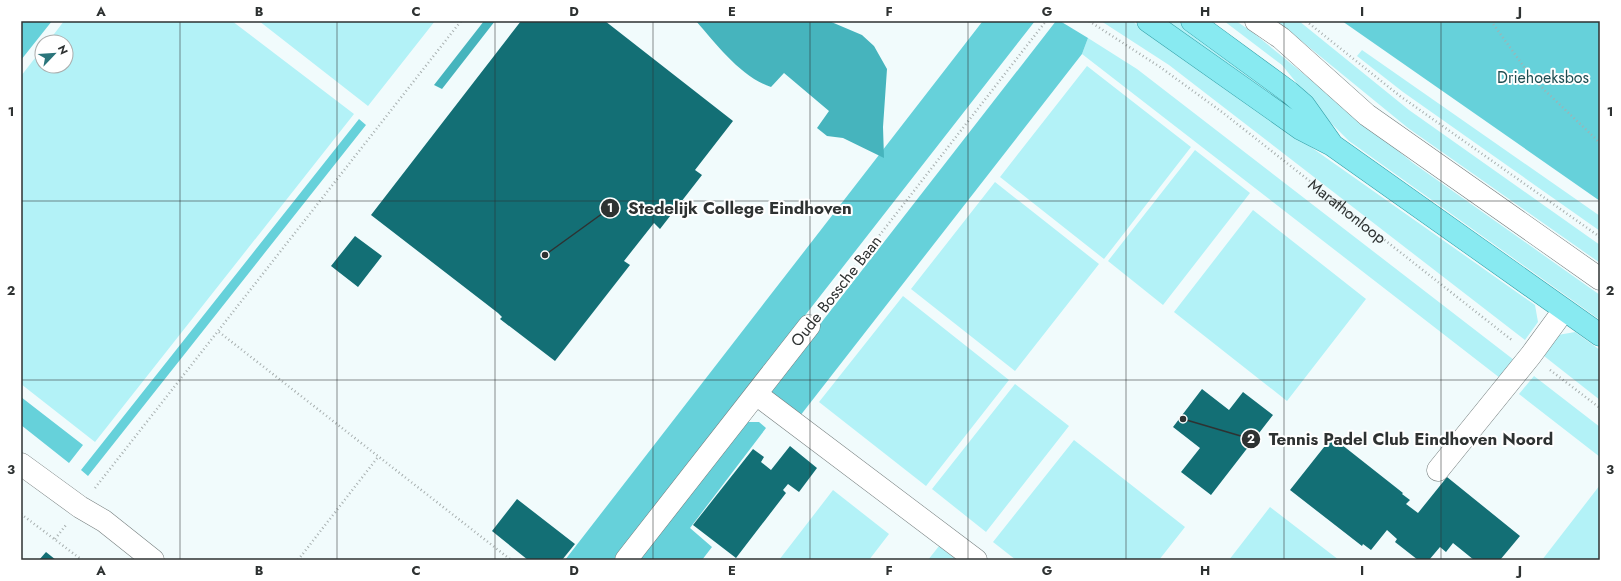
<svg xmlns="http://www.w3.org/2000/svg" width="1621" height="581" font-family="Jost,sans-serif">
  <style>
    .green { fill: #b3f2f7 }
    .forest { fill: #66d1da }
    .water { fill: #46b4bd }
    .building { fill: #136f75 }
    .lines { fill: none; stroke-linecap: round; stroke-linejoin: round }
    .minor-casing { stroke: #757e7e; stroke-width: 23 }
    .major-casing { stroke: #34a0a8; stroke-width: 23 }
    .path { stroke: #a7afaf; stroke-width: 2.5; stroke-dasharray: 1 3; stroke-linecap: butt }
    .minor { stroke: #fff; stroke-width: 22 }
    .major { stroke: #88eaf1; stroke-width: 22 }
    .grid { fill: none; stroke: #2e3232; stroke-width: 1; stroke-opacity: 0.55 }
    .labels { text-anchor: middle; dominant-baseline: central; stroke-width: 4; stroke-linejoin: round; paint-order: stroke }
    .park-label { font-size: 16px; fill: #204f53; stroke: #fff }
    .street-label { font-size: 16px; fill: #2e3232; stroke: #fff }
    .leader { fill: none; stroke: #2e3232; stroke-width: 1.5 }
    .callout-dot { fill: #2e3232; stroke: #fff; stroke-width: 1.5 }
    .mark-label { font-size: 12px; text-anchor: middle; font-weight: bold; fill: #fff }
    .callout-label { font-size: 17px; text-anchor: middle; font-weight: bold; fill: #2e3232; stroke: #fff; stroke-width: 4; stroke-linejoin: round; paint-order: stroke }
    .neatline { fill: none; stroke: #2e3232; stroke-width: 1.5 }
    .grid-label { font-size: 13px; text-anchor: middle; font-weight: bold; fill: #2e3232 }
  </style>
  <rect width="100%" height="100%" fill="#f1fbfc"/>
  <path class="green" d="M64,21h168l122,93 -259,328 -74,-58v-308l21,-27v17h24v-24h-18z
    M259,21h176l-67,85z
    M1101,21h31l403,284 3,17 -13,18 -356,-275z
    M1155,21h27l46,33 78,66z
    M1224,21h12l15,10 162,132 187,132v25l-251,-179 -27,-27 -40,-49z
    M1277,21h22l110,89 191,135v18l-192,-135z
    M1088,38l49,31 377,291 -14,18 -418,-324z
    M1362,50l238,166v15l-197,-139 -46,-36z
    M1087,66l104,81 -87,112 -104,-82z
    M1195,150l55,43 -87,112 -55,-44z
    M995,182l104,82 -84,107 -104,-82z
    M1253,210l113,89 -79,102 -113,-89z
    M903,296l106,84 -83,106 -107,-84z
    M1575,332l25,18v50l-56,-44 14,-21z
    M1534,376l66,51v30l-81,-63z
    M1015,384l54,42 -83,106 -54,-43z
    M1074,440l111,87 -26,33h-143l-23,-18z
    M1600,485v75h-58z
    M833,490l56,44 -20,26h-90z
    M1270,507l69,53h-110z
    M939,546l18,14h-29z"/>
  <path class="forest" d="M21,21h31l-31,39z
    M981,21h54l-421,539h-49l417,-538z
    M1056,21h4l28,17 -6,16 -282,362 -32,-25z
    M1342,21h258v180z
    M359,119l7,6 -278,351 -7,-6z
    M21,397l62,48 -14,18 -48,-38z
    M743,422h16l7,6 -76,100 22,19 -10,13h-66z"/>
  <path class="water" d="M484,21h11l-53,68 -8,-4z
    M696,21h133l33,14 12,11 13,23 -4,58 1,31 -41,-20 -16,-2 -10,-8 12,-17 -45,-38 -13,14c-30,-10 -54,-42 -75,-66z"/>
  <path class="building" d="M521,21h84l128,100 -38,49 7,5 -42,54 -6,-6 -30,38 6,4 -75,96 -55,-42 2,-2 -4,-4 -127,-98z
    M355,236l27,20 -24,31 -27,-21z
    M1202,389l27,21 14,-18 30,23 -62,80 -30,-23 19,-24 -27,-21z
    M1332,437l71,56 -1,1 8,6 -4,4 12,9 29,-36 73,59 -20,24h-26l-21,-17 -7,9 -6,-5 -11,13h-11l-23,-18 2,-3 -10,-9 -16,20 -8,-6 -1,2 -72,-56z
    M790,446l27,22 -18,24 -11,-8 -5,6 3,3 -50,65 -43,-33 60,-76 11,8 -3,5 10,8z
    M517,499l58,45 -13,16h-34l-36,-29z
    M46,552l10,8h-17z"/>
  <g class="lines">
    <g class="minor-casing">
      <path id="minor" d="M1256,21l25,17 86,77 233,164
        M756,394l220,166
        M21,464l59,43 24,14 49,39
        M1438,470l93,-115 33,-45
        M626,560l183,-234"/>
    </g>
    <g class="major-casing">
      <path id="major" d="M1148,21l153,108 31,16 268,190
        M1192,21l97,71 15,13 27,38"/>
    </g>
    <g class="path">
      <path id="s1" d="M1089,21l71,46 62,45 291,229"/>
      <path d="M1306,21l94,75 200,141"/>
      <path d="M1491,21l41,57 68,65"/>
      <path d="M823,308l223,-287"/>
      <path d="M219,332l292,228"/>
      <path d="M1550,370l50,38"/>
      <path d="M95,488l366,-467"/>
      <path d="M21,514l61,46"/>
      <path d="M55,539l11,-14"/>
      <path d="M298,560l80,-103"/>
    </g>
    <use href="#minor" class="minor"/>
    <use href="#major" class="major"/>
  </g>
  <path class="grid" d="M180,21v539M337,21v539M495,21v539M653,21v539M810,21v539M968,21v539M1126,21v539M1284,21v539M1441,21v539M21,201h1579M21,380h1579"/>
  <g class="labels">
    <g class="park-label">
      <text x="1543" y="77">Driehoeksbos</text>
    </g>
    <g class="street-label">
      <text stroke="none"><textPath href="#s1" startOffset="321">Marathonloop</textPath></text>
      <text transform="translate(836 291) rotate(-52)">Oude Bossche Baan</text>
    </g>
  </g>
  <path class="leader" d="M545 255L610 208M1183 419L1251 439"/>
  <g class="callout-dot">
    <circle cx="545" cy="255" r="4"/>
    <circle cx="1183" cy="419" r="4"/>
    <circle cx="610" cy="208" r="10"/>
    <circle cx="1251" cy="439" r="10"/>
  </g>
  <g class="mark-label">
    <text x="610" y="212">1</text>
    <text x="1251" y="443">2</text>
  </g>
  <g class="callout-label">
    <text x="740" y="214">Stedelijk College Eindhoven</text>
    <text x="1411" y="445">Tennis Padel Club Eindhoven Noord</text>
  </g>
  <rect width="1621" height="581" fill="none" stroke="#ffffff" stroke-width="44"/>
  <g transform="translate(54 54) rotate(65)"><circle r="19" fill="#ffffff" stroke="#abadad"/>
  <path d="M0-3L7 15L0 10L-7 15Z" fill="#2b757b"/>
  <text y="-6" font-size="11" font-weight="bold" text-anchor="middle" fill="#2e3232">N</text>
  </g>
  <rect x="22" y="22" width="1577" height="537" class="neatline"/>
  <g class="grid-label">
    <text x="101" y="16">A</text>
    <text x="259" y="16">B</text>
    <text x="416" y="16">C</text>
    <text x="574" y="16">D</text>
    <text x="732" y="16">E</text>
    <text x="889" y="16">F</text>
    <text x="1047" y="16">G</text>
    <text x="1205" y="16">H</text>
    <text x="1362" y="16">I</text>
    <text x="1520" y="16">J</text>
    <text x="11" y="116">1</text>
    <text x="1610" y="116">1</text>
    <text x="11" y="295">2</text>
    <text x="1610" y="295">2</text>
    <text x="11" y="474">3</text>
    <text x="1610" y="474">3</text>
    <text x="101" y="575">A</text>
    <text x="259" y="575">B</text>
    <text x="416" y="575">C</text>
    <text x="574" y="575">D</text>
    <text x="732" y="575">E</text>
    <text x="889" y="575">F</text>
    <text x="1047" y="575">G</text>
    <text x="1205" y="575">H</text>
    <text x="1362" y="575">I</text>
    <text x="1520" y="575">J</text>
  </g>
</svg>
